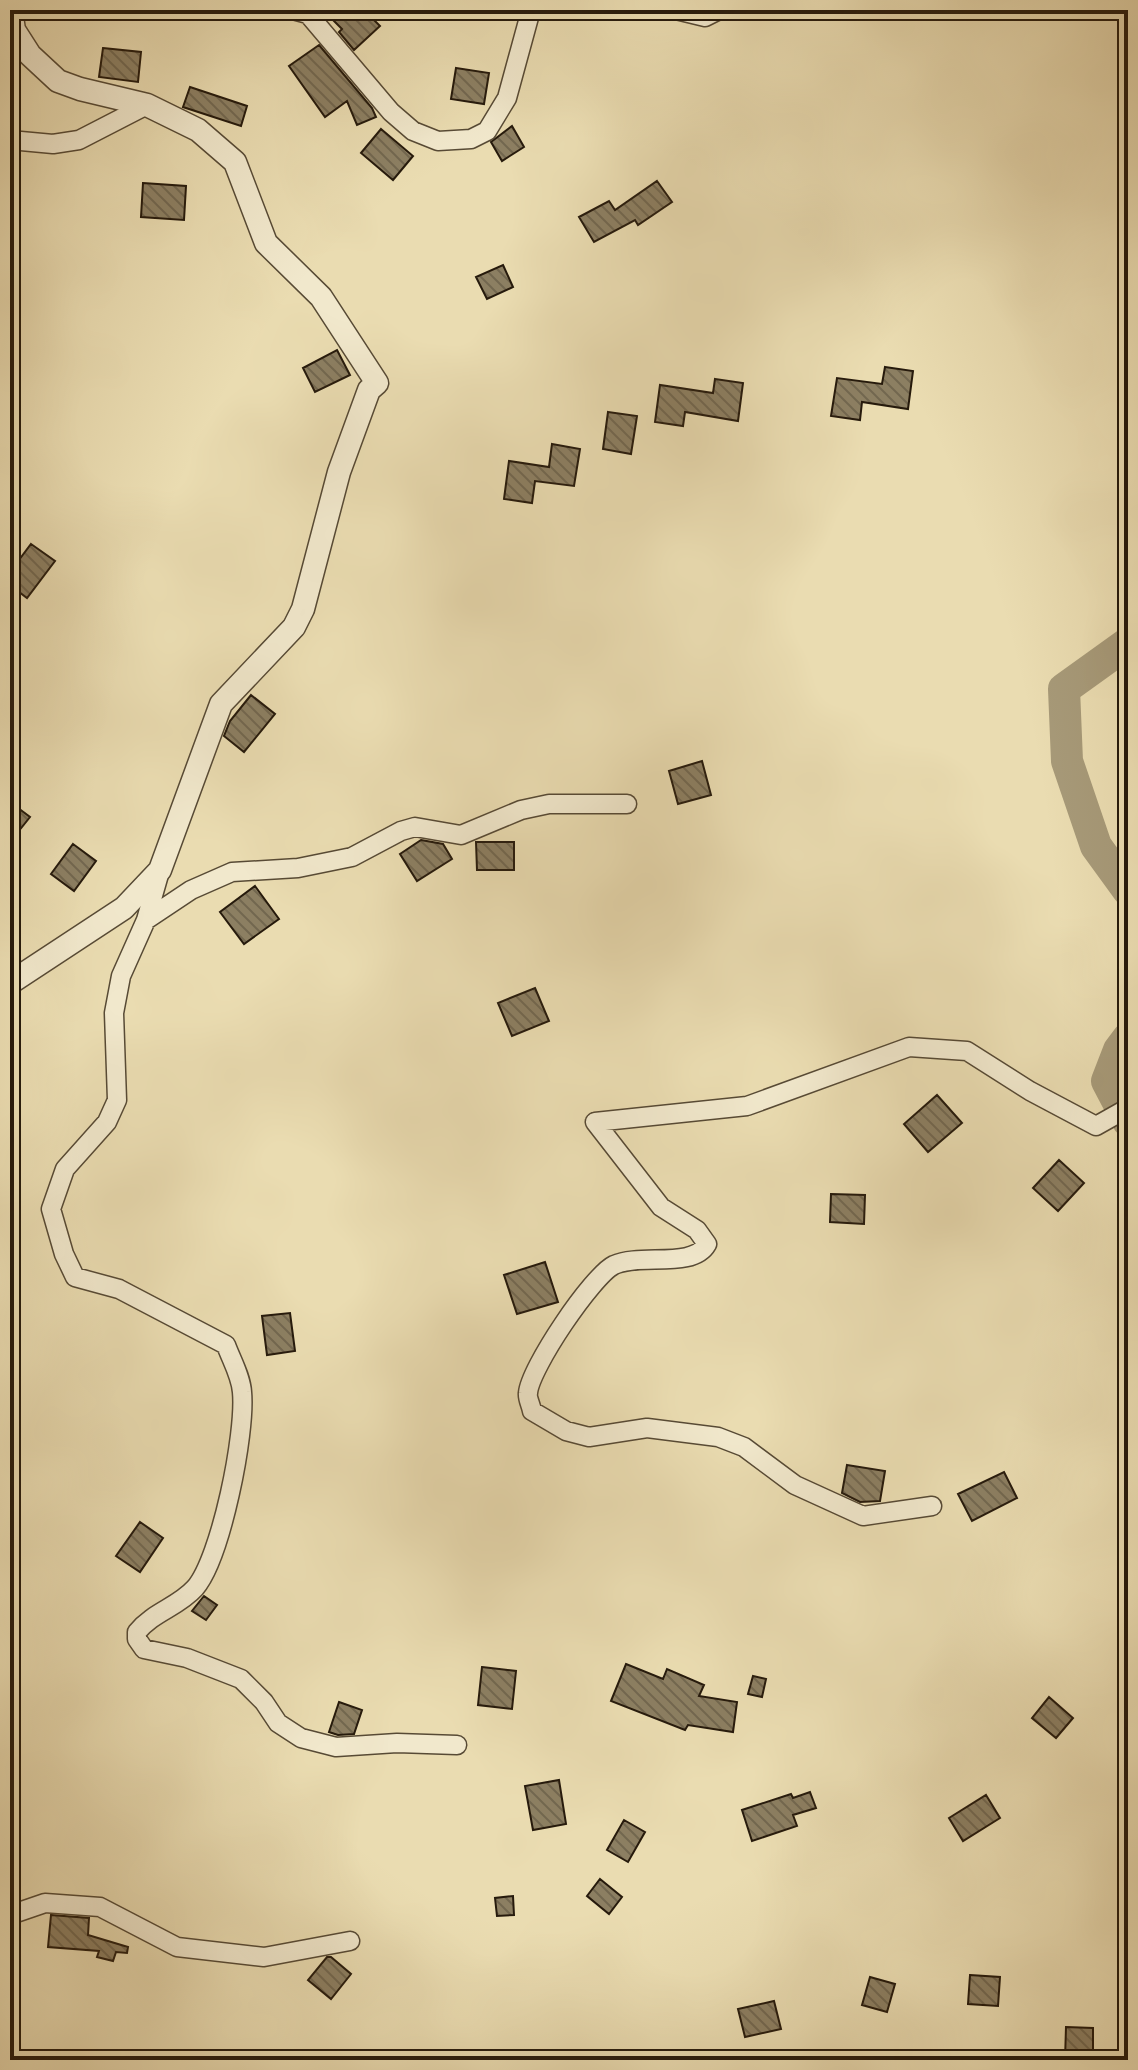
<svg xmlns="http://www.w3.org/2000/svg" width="1138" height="2070" font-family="'IM FELL DW Pica',serif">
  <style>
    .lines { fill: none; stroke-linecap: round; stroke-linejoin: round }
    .river { stroke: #a79a79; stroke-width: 32 }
    .building { fill: url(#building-back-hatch); stroke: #261a0c; stroke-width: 2 }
    .minor-casing { stroke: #574a35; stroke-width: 21 }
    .tertiary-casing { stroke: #574a35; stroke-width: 25 }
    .minor { stroke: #f1e8cc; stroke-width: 18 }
    .tertiary { stroke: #f1e8cc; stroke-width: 22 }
  </style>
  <defs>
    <pattern id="building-back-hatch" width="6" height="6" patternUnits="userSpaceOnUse" patternTransform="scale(2)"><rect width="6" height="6" fill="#8c7f62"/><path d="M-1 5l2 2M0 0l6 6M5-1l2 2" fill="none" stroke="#72674f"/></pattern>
  </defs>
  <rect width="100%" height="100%" fill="#eadcb1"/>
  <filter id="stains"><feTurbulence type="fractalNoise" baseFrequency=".0025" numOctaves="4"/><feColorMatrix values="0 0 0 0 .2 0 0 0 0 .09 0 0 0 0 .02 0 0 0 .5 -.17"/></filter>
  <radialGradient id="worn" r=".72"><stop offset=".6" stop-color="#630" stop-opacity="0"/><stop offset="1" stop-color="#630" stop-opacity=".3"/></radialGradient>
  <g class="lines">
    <path class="river" d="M1128,643l-64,46 3,72 29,85 32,44
      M1128,1038l-9,12 -12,31 21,40"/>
  </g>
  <path class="building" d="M344,10h20l16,16 -26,24 -15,-18 3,-3 -9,-9z
    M319,45l53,63 4,9 -19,8 -10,-24 -22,16 -36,-51z
    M103,48l38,4 -3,30 -39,-5z
    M456,68l33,5 -5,31 -33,-5z
    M190,87l57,19 -6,20 -58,-19z
    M512,126l12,21 -22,14 -11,-19z
    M381,129l32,27 -20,24 -32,-27z
    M657,181l15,21 -34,23 -3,-5 -41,22 -15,-25 30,-16 6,9z
    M143,183l43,3 -2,34 -43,-3z
    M503,265l10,22 -26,12 -11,-22z
    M337,350l13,25 -35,17 -12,-24z
    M885,367l28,4 -5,38 -46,-7 -2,18 -29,-4 6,-38 45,6z
    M715,379l28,4 -5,38 -53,-9 -2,14 -28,-4 5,-37 53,8z
    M608,412l29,4 -6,38 -28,-5z
    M552,444l28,5 -6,37 -39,-5 -3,22 -28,-4 5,-38 40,6z
    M31,544l24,17 -28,37 -17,-13v-13z
    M251,695l24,19 -31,38 -20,-16 6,-15z
    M702,761l9,34 -33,9 -9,-33z
    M10,802l20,15 -20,25z
    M421,840l22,4 9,15 -35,22 -17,-27z
    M476,842h38v28h-37z
    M73,844l23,17 -22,30 -23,-17z
    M255,886l24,33 -35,25 -24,-32z
    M535,988l14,33 -37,15 -14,-33z
    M937,1095l25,28 -34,29 -24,-28z
    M1059,1160l25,23 -26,28 -25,-23z
    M831,1194l34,1 -1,29 -34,-2z
    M545,1262l13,40 -41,12 -13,-39z
    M290,1313l5,38 -28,4 -5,-39z
    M847,1465l38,6 -5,30 -20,1 -18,-9z
    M1004,1472l13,26 -45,23 -14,-27z
    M140,1522l23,16 -23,34 -24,-16z
    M204,1596l13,9 -11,15 -14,-9z
    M626,1664l37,15 4,-10 37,16 -5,11 38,6 -4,30 -45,-7 -3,5 -74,-29z
    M482,1667l34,4 -4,38 -34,-4z
    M753,1676l13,3 -4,18 -14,-3z
    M1049,1697l24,21 -17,20 -24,-20z
    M339,1702l23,8 -8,24 -16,1 -9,-3z
    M559,1780l7,44 -33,6 -8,-44z
    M810,1792l6,16 -23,7 4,11 -45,15 -10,-31 49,-16 2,4z
    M986,1795l14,23 -37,23 -14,-23z
    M624,1820l21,12 -17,30 -21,-12z
    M600,1879l22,18 -13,17 -22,-18z
    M513,1896l1,19 -17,1 -2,-18z
    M51,1915l38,3 -1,17 40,12 -1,6 -11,-1 -3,9 -16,-4 2,-6 -51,-4z
    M327,1957h4l20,17 -20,25 -23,-19z
    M970,1975l30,2 -2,29 -30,-2z
    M870,1977l25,7 -8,28 -25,-7z
    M774,2001l7,28 -36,8 -7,-28z
    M1066,2027l27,1v32h-28z"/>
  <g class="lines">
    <g class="minor-casing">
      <path id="minor" d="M201,10h41
        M293,10l15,4 83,98 22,19 25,10 33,-2 16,-8 20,-33 24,-88
        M676,10l29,7 14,-7
        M10,140l43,4 26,-4 68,-35
        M160,871l-14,49 -25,56 -7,37 3,87 -10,22 -42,47 -14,40 13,45 11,23 44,12 107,56c5,14 15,31 16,47 4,41 -21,166 -47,196 -17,19 -42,24 -58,44v7l7,10 43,9 54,21 23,23 14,21 23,15 35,9 61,-4 60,2
        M146,920l45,-30 41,-18 66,-4 54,-11 49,-26 14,-4 46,8 60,-25 28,-6h78
        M595,1122l66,85 36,23 10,14c-14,25 -66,9 -93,21 -22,11 -84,103 -86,128 -1,5 3,12 4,18l34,20 23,6 58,-9 71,9 26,10 51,38 68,31 69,-10
        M595,1122l152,-16 162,-59 58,4 63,40 66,35 32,-18
        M10,1915l35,-12 55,4 77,40 87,10 86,-16"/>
    </g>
    <g class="tertiary-casing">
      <path id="tertiary" d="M10,983l114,-75 36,-38 61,-166 73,-77 9,-18 36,-137 30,-82 8,-7 -56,-86 -55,-54 -31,-81 -37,-32 -51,-25 -67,-16 -22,-8 -28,-26 -16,-25 -3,-20"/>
    </g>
    <use href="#minor" class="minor"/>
    <use href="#tertiary" class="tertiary"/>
  </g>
  <rect width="1138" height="2070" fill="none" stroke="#eadcb1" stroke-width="40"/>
  <rect x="12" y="12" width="1114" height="2046" fill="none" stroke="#261a0c" stroke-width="4"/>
  <rect x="20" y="20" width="1098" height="2030" fill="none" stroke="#261a0c" stroke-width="2"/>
  <rect width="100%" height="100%" filter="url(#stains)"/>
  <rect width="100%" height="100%" fill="url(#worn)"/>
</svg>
